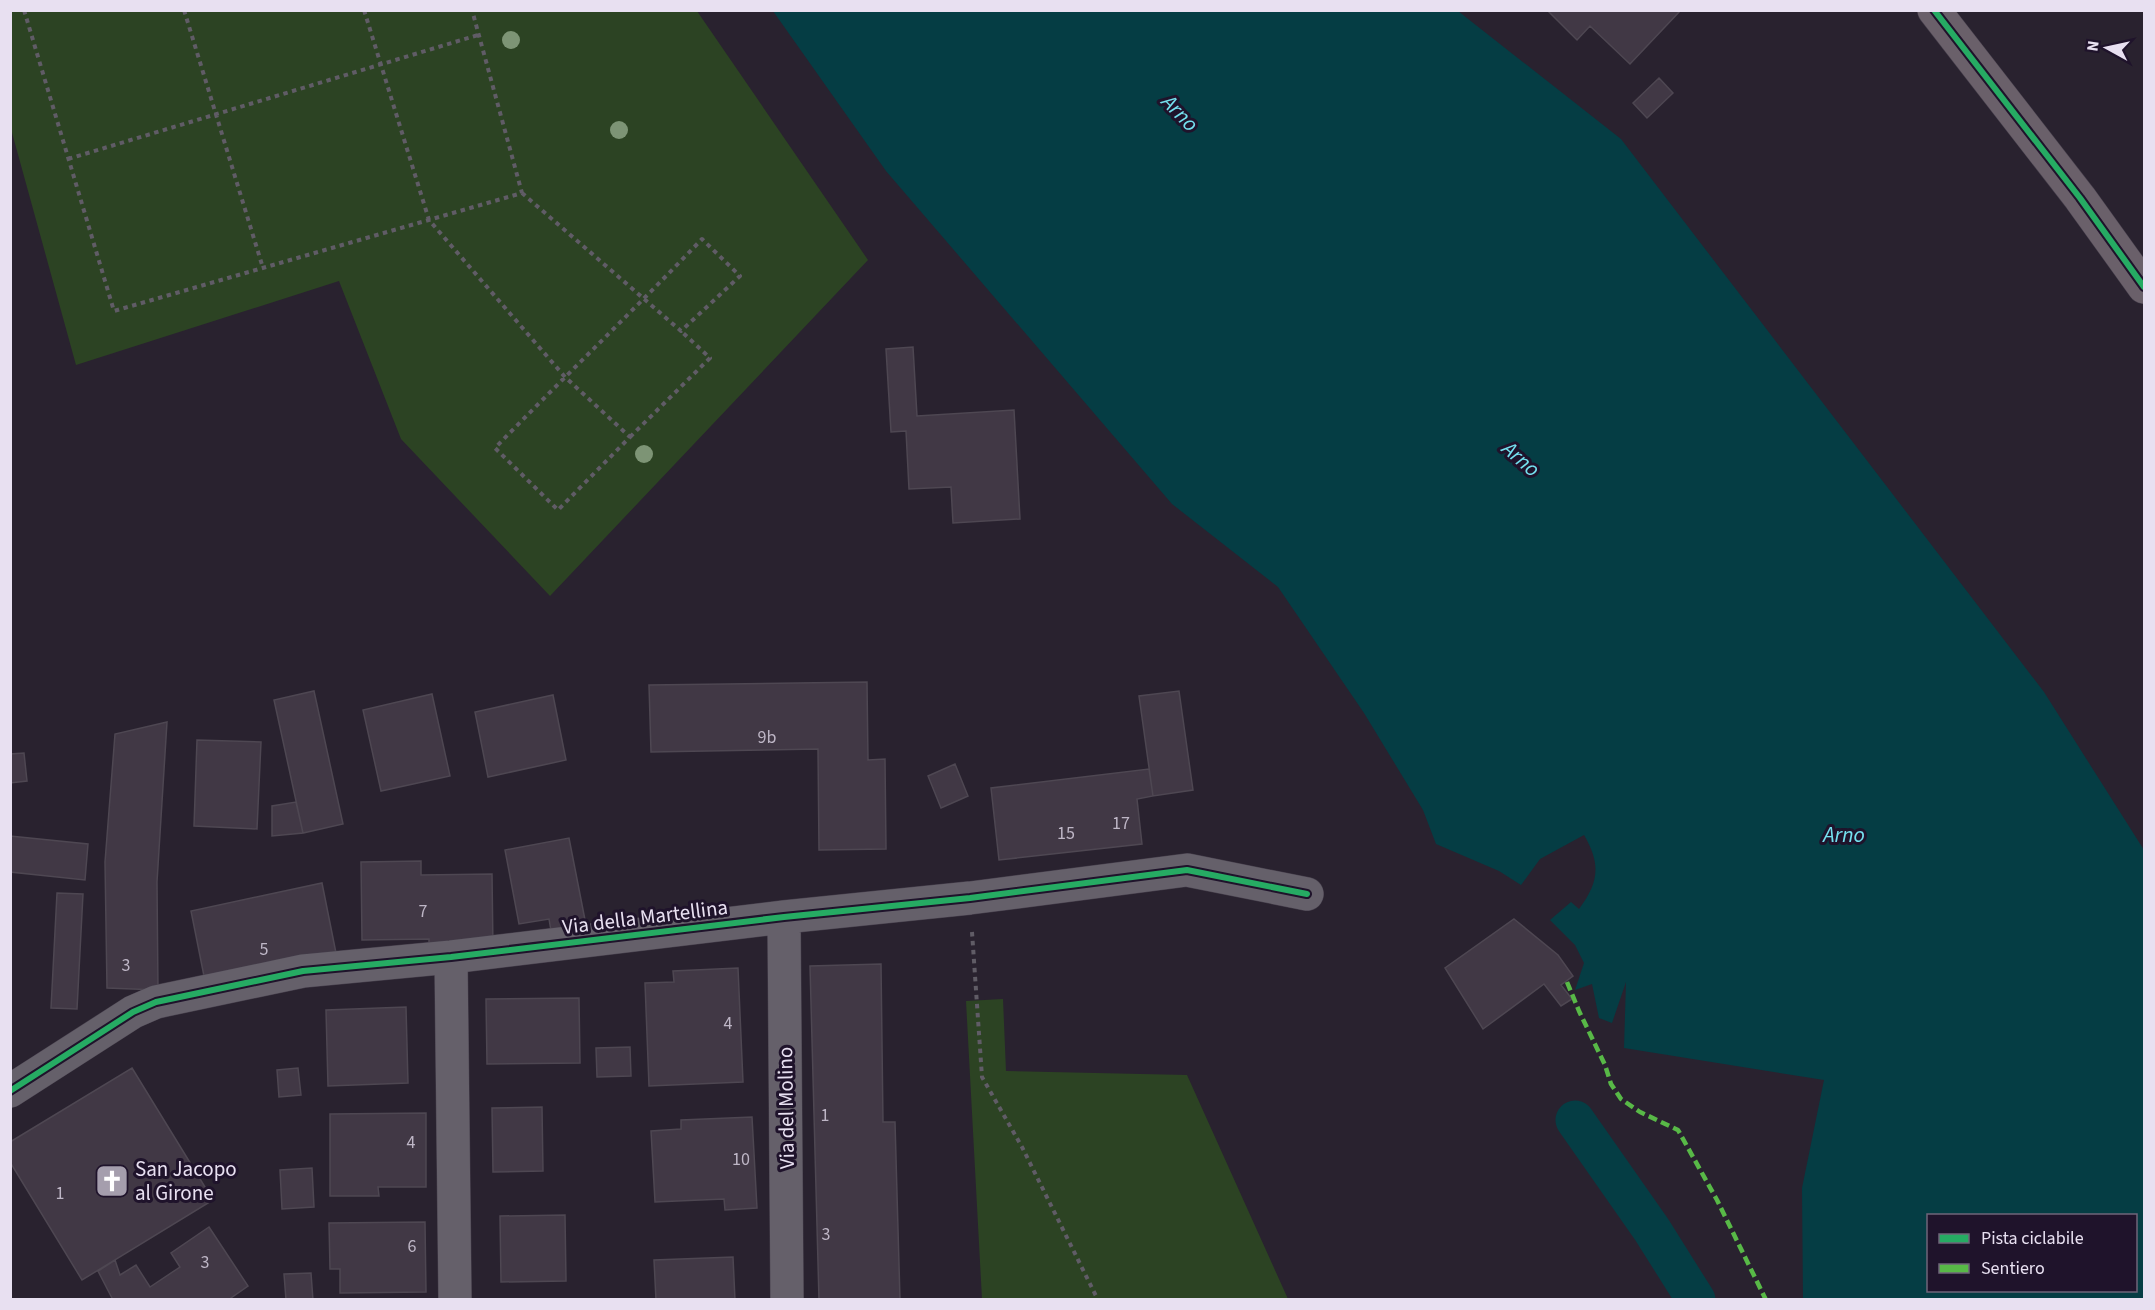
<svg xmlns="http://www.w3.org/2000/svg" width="2155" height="1310" font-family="'Source Sans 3',sans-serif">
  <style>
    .green { fill: #2c4323 }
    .water { fill: #053d44; fill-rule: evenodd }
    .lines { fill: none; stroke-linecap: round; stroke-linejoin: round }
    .canal { stroke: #053d44; stroke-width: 39 }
    .building { fill: #413845; stroke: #4e4752; stroke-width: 1.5 }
    .minor-casing { stroke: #453e4b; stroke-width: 34 }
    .secondary-casing { stroke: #453e4b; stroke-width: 34 }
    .path { stroke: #605c66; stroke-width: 4; stroke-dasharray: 4.5 4.5; stroke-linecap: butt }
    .minor { stroke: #65606a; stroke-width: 33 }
    .secondary { stroke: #6a606a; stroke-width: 33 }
    .quiet { stroke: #58b947; stroke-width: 4.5; stroke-dasharray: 9 4.5; stroke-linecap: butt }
    .cycleway-casing { stroke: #1f132b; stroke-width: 10 }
    .cycleway { stroke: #26ab63; stroke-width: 6 }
    .tree { fill: #7d9475 }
    .labels { text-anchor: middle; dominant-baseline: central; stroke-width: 6; stroke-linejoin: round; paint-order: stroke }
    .number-label { font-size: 18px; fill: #beb6c6 }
    .street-label { font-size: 21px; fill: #e8e0f1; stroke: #1f132b }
    .poi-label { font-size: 21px; fill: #e8e0f1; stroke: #1f132b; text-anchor: start }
    .water-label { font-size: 22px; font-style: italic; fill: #74e1ef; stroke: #1f132b }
  </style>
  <rect width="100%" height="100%" fill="#29222f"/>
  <path class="green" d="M10,11h687l171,249 -318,336 -149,-157 -62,-158 -263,84 -65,-236z
    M1003,999l3,72 181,4 101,224h-306l-16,-298z"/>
  <path class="water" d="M773,11h685l163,128 423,553 100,158v449h-341l-1,-111 22,-108 -200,-32 2,-66 -14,41 -13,-5 -7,-34 -17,6 9,-27 -9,-18 -25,-25 21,-18 8,7c20,-27 22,-45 5,-74l-44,24 -19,26 -22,-14 -63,-27 -13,-34 -59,-97 -86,-126 -106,-83 -286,-333zM1928,1216h208v74h-208z"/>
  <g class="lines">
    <path class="canal" d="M1575,1120l77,110 44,70"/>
  </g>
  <path class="building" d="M1547,10h134l-51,54 -40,-38 -13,14z
    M1659,78l14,15 -26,25 -14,-15z
    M913,347l4,69 97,-6 6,109 -67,4 -2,-36 -42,2 -3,-58 -15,1 -5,-83z
    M867,682l1,78 17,-1 1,90 -67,1 -1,-101 -167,3 -2,-67z
    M314,691l29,133 -40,9 -29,-133z
    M1179,691l14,99 -40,6 -14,-100z
    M432,694l18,82 -69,15 -18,-81z
    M553,695l13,65 -78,17 -13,-65z
    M167,722l-10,160 1,108 -51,-2 -2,-126 10,-128z
    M197,740l64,2 -4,87 -63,-3z
    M24,753l3,28 -17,2v-29z
    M955,764l13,32 -27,12 -13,-32z
    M1149,769l4,27 -16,3 5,45 -143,16 -8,-72z
    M296,802l7,31 -31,3v-30z
    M10,836l78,8 -3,36 -75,-8z
    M569,838l17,87 -35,6 -2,-12 -30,5 -14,-74z
    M421,861v14l71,-1 1,74 -64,1v-10l-67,1 -1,-78z
    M322,883l14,70 -131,28 -14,-70z
    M57,893l26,1 -6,115 -26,-1z
    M1514,919l44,36 15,21 -12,9 11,14 -11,7 -17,-22 -61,45 -38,-61z
    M881,964l2,158h12l5,178h-81l-9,-334z
    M738,968l5,114 -94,4 -4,-103 29,-1 -1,-11z
    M579,998l1,65 -93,1 -1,-65z
    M406,1007l2,76 -80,3 -2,-76z
    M630,1047l1,29 -34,1 -1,-29z
    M132,1068l81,132 -131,80 -72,-118v-20z
    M298,1068l3,27 -22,2 -2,-27z
    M542,1107l1,64 -50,1 -1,-64z
    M426,1113v74h-48l1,9h-49v-82z
    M752,1117l5,91 -32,2 -1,-11 -69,3 -4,-71 30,-2v-9z
    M312,1168l2,39 -32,2 -2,-39z
    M565,1215l1,66 -65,1 -1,-66z
    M425,1222l1,70 -86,1v-24h-10l-1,-46z
    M209,1227l39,59 -20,14h-115l-15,-29 17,-11 5,15 16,-10 14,22 30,-20 -9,-14z
    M733,1257l2,43h-79l-2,-40z
    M311,1273l2,27h-27l-2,-26z"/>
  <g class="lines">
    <g class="minor-casing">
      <path id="minor" d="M784,917l3,383
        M451,957l4,343
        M10,1091l123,-79 23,-10 147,-31 148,-14 333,-40 186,-19 217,-28 120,24"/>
    </g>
    <g class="secondary-casing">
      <path id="secondary" d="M1934,10l146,188 64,89"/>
    </g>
    <path class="path" d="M24,10l90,301 408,-118 -50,-183
      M184,10l79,258
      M364,10l65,210 136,157 65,60 -72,73 -63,-62c68,-70 139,-138 207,-209l38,37 -59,55 -159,-138
      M68,159l410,-124
      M630,437l80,-79 -29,-27
      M972,932l10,145 40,70 76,153"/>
    <use href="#minor" class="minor"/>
    <use href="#secondary" class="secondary"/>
    <path class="quiet" d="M1567,982l12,29 26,54 6,19 10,15 19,13 38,18 39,70 49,100"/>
    <g class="cycleway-casing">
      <path id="cycleway" d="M1934,10l146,188 64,89
        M10,1091l123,-79 23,-10 147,-31 148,-14 333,-40 186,-19 217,-28 120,24"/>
    </g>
    <use href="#cycleway" class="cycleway"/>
  </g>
  <g class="tree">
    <circle cx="511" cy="40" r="9"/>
    <circle cx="619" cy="130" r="9"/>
    <circle cx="644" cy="454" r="9"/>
  </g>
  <defs>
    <g id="church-square" transform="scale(1.725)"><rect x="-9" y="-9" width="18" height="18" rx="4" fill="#a59ead" stroke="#1f132b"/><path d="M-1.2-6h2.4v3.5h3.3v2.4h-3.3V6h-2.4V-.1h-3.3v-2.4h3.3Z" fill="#fff"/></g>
  </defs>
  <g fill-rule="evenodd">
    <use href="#church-square" x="112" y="1181"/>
  </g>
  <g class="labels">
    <g class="number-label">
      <text x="767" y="737">9b</text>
      <text x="1121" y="823">17</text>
      <text x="1066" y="833">15</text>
      <text x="423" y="911">7</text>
      <text x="264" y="949">5</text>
      <text x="126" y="965">3</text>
      <text x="728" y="1023">4</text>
      <text x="825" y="1115">1</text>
      <text x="411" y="1142">4</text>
      <text x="741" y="1159">10</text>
      <text x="60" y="1193">1</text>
      <text x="826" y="1234">3</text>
      <text x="412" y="1246">6</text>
      <text x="205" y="1262">3</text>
    </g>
    <g class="street-label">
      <text transform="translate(645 917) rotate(-7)">Via della Martellina</text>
      <text transform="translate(786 1108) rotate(-91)">Via del Molino</text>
    </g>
    <g class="poi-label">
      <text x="135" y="1169">San Jacopo<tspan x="135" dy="24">al Girone</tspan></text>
    </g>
    <g class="water-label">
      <text transform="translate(1180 113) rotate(46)">Arno</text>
      <text transform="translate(1521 459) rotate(41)">Arno</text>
      <text x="1844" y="835">Arno</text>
    </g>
  </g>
  <rect width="2155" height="1310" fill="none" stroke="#e8e0f1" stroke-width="24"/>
  <rect x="1927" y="1214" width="210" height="78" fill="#1f132b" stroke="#6f657a" stroke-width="1.5"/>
  <rect x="1939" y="1234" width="30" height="9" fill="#26ab63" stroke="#6f657a" stroke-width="1.5"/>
  <text x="1981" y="1244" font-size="18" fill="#e8e0f1">Pista ciclabile</text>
  <rect x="1939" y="1264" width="30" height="9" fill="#58b947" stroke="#6f657a" stroke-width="1.5"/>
  <text x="1981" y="1274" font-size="18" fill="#e8e0f1">Sentiero</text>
  <g transform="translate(2107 48) rotate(278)" stroke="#1f132b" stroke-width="4.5" paint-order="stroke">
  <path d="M0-4.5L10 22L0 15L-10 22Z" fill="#e8e0f1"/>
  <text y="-9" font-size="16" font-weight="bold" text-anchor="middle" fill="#e8e0f1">N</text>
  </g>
</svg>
